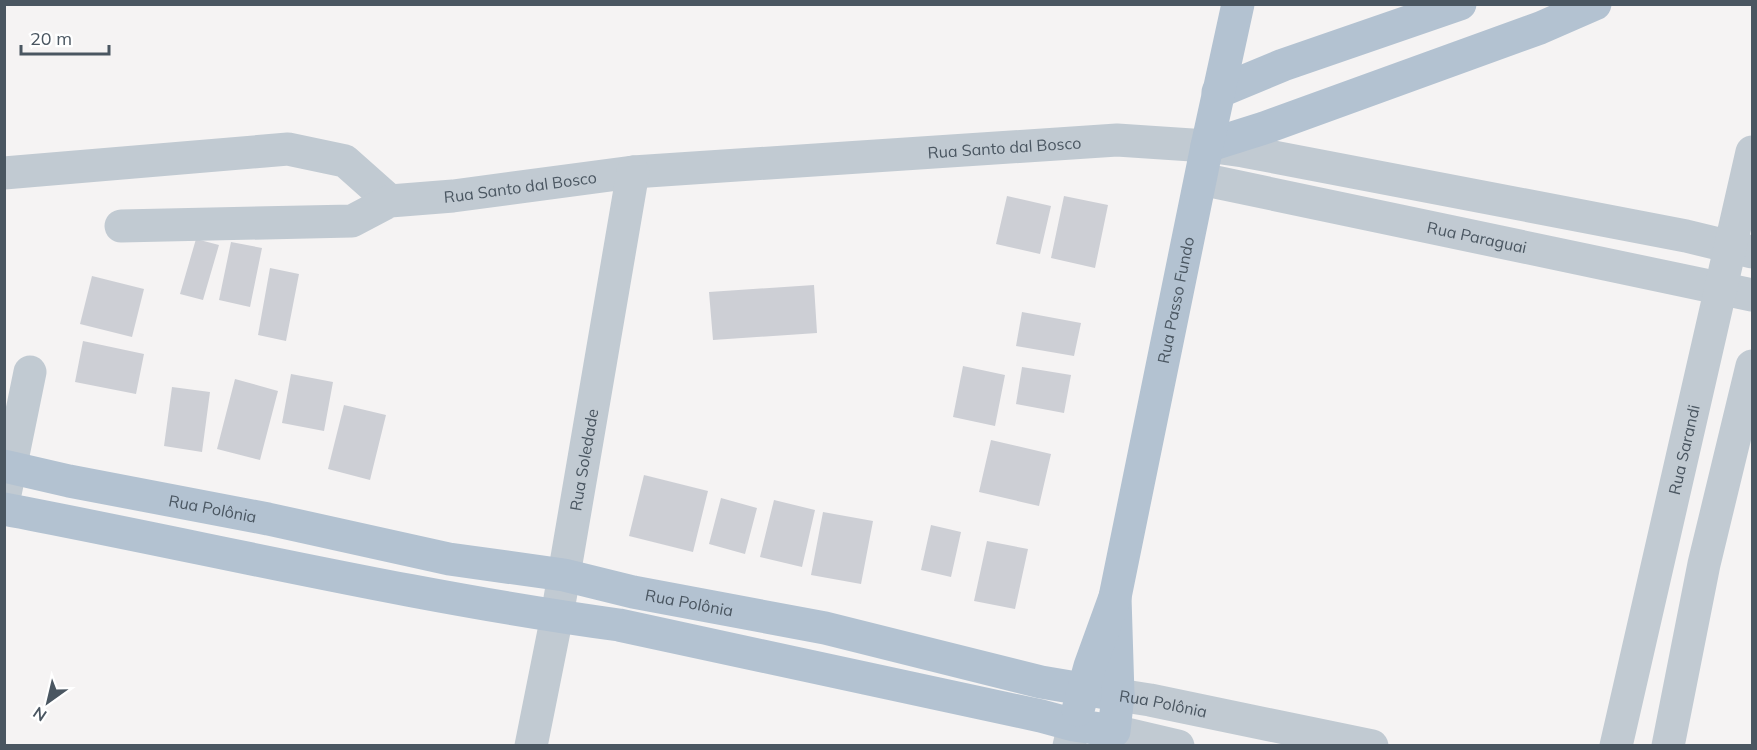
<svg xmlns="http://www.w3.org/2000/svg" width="1757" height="750" font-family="Mulish,sans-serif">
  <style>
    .building { fill: #cdcfd5 }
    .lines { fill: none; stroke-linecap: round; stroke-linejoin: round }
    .minor { stroke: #c1cad2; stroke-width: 33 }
    .major { stroke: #b3c2d1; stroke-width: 33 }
    .labels { text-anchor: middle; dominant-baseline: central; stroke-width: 4.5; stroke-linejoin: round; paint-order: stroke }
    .street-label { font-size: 16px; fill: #4a5661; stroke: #fff }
  </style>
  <rect width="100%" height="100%" fill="#f5f3f3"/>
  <path class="building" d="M1007,196l44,10 -11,48 -44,-10z
    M1064,196l44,9 -13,63 -44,-10z
    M196,239l23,6 -16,55 -23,-6z
    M231,242l31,6 -12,59 -31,-7z
    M270,268l29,6 -13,67 -28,-6z
    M92,276l52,13 -12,48 -52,-13z
    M814,285l3,48 -104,7 -4,-48z
    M1022,312l59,11 -7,33 -58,-10z
    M83,341l61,13 -8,40 -61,-12z
    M963,366l42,9 -10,51 -42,-9z
    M1022,367l49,8 -7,38 -48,-9z
    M291,374l42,8 -9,49 -42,-8z
    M235,379l43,12 -18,69 -43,-11z
    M172,387l38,5 -8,60 -38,-6z
    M344,405l42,10 -16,65 -42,-11z
    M991,440l60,14 -12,52 -60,-14z
    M644,475l64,16 -15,61 -64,-16z
    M721,498l36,10 -12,46 -36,-10z
    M774,500l41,10 -13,57 -42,-10z
    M823,512l50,9 -12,63 -50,-9z
    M931,525l30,7 -10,45 -30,-7z
    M987,541l41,8 -13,60 -41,-8z"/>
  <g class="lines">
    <g class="minor">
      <path d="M4,173l284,-24 57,12 45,40"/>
      <path id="s1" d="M1201,179l551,116"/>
      <path id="s2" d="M121,226l231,-5 38,-20 63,-5 180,-24 484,-32 90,6 36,5 443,85 66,16"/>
      <path d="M4,499l26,-127"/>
      <path id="s3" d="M1118,695l32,5 222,46"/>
      <path id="s4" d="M531,746l26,-130 76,-444"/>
      <path d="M1069,746l5,-21"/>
      <path d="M1111,746l3,-15 64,15"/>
      <path id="s5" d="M1616,746l136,-594"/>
      <path d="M1668,746l36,-182 48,-198"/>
    </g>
    <g class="major">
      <path d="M1218,92l65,-27 177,-61"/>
      <path d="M1207,146l57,-18 276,-100 55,-24"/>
      <path id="s6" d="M4,466l65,15 199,38 181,40 115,16 69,17 192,36 216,54 77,13"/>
      <path d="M4,509c205,39 409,88 615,116l422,91 33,9 40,6 4,-36 -3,-98"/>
      <path id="s7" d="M1078,710l12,-44 25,-69 92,-451 31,-142"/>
    </g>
  </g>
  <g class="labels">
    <g class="street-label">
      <text stroke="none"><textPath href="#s2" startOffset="891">Rua Santo dal Bosco</textPath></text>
      <text stroke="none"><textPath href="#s2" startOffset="405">Rua Santo dal Bosco</textPath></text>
      <text stroke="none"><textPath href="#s1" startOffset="282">Rua Paraguai</textPath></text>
      <text stroke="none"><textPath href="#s7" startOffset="422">Rua Passo Fundo</textPath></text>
      <text stroke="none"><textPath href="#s5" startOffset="304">Rua Sarandi</textPath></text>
      <text stroke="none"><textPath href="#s4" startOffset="291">Rua Soledade</textPath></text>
      <text stroke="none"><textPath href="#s6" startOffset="213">Rua Polônia</textPath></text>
      <text stroke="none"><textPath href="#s6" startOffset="699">Rua Polônia</textPath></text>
      <text stroke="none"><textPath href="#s3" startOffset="46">Rua Polônia</textPath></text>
    </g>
  </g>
  <rect width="1757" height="750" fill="none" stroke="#4a5661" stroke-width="12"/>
  <g transform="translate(48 702) rotate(214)" stroke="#ffffff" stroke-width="4.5" paint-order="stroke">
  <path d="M0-4.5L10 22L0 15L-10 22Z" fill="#4a5661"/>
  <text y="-9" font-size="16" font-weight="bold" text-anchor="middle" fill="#4a5661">N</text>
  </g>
  <path d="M21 45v9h88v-9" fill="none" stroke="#4a5661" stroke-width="3"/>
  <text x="30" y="45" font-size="18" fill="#4a5661" stroke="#ffffff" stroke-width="4.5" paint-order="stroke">20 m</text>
</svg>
